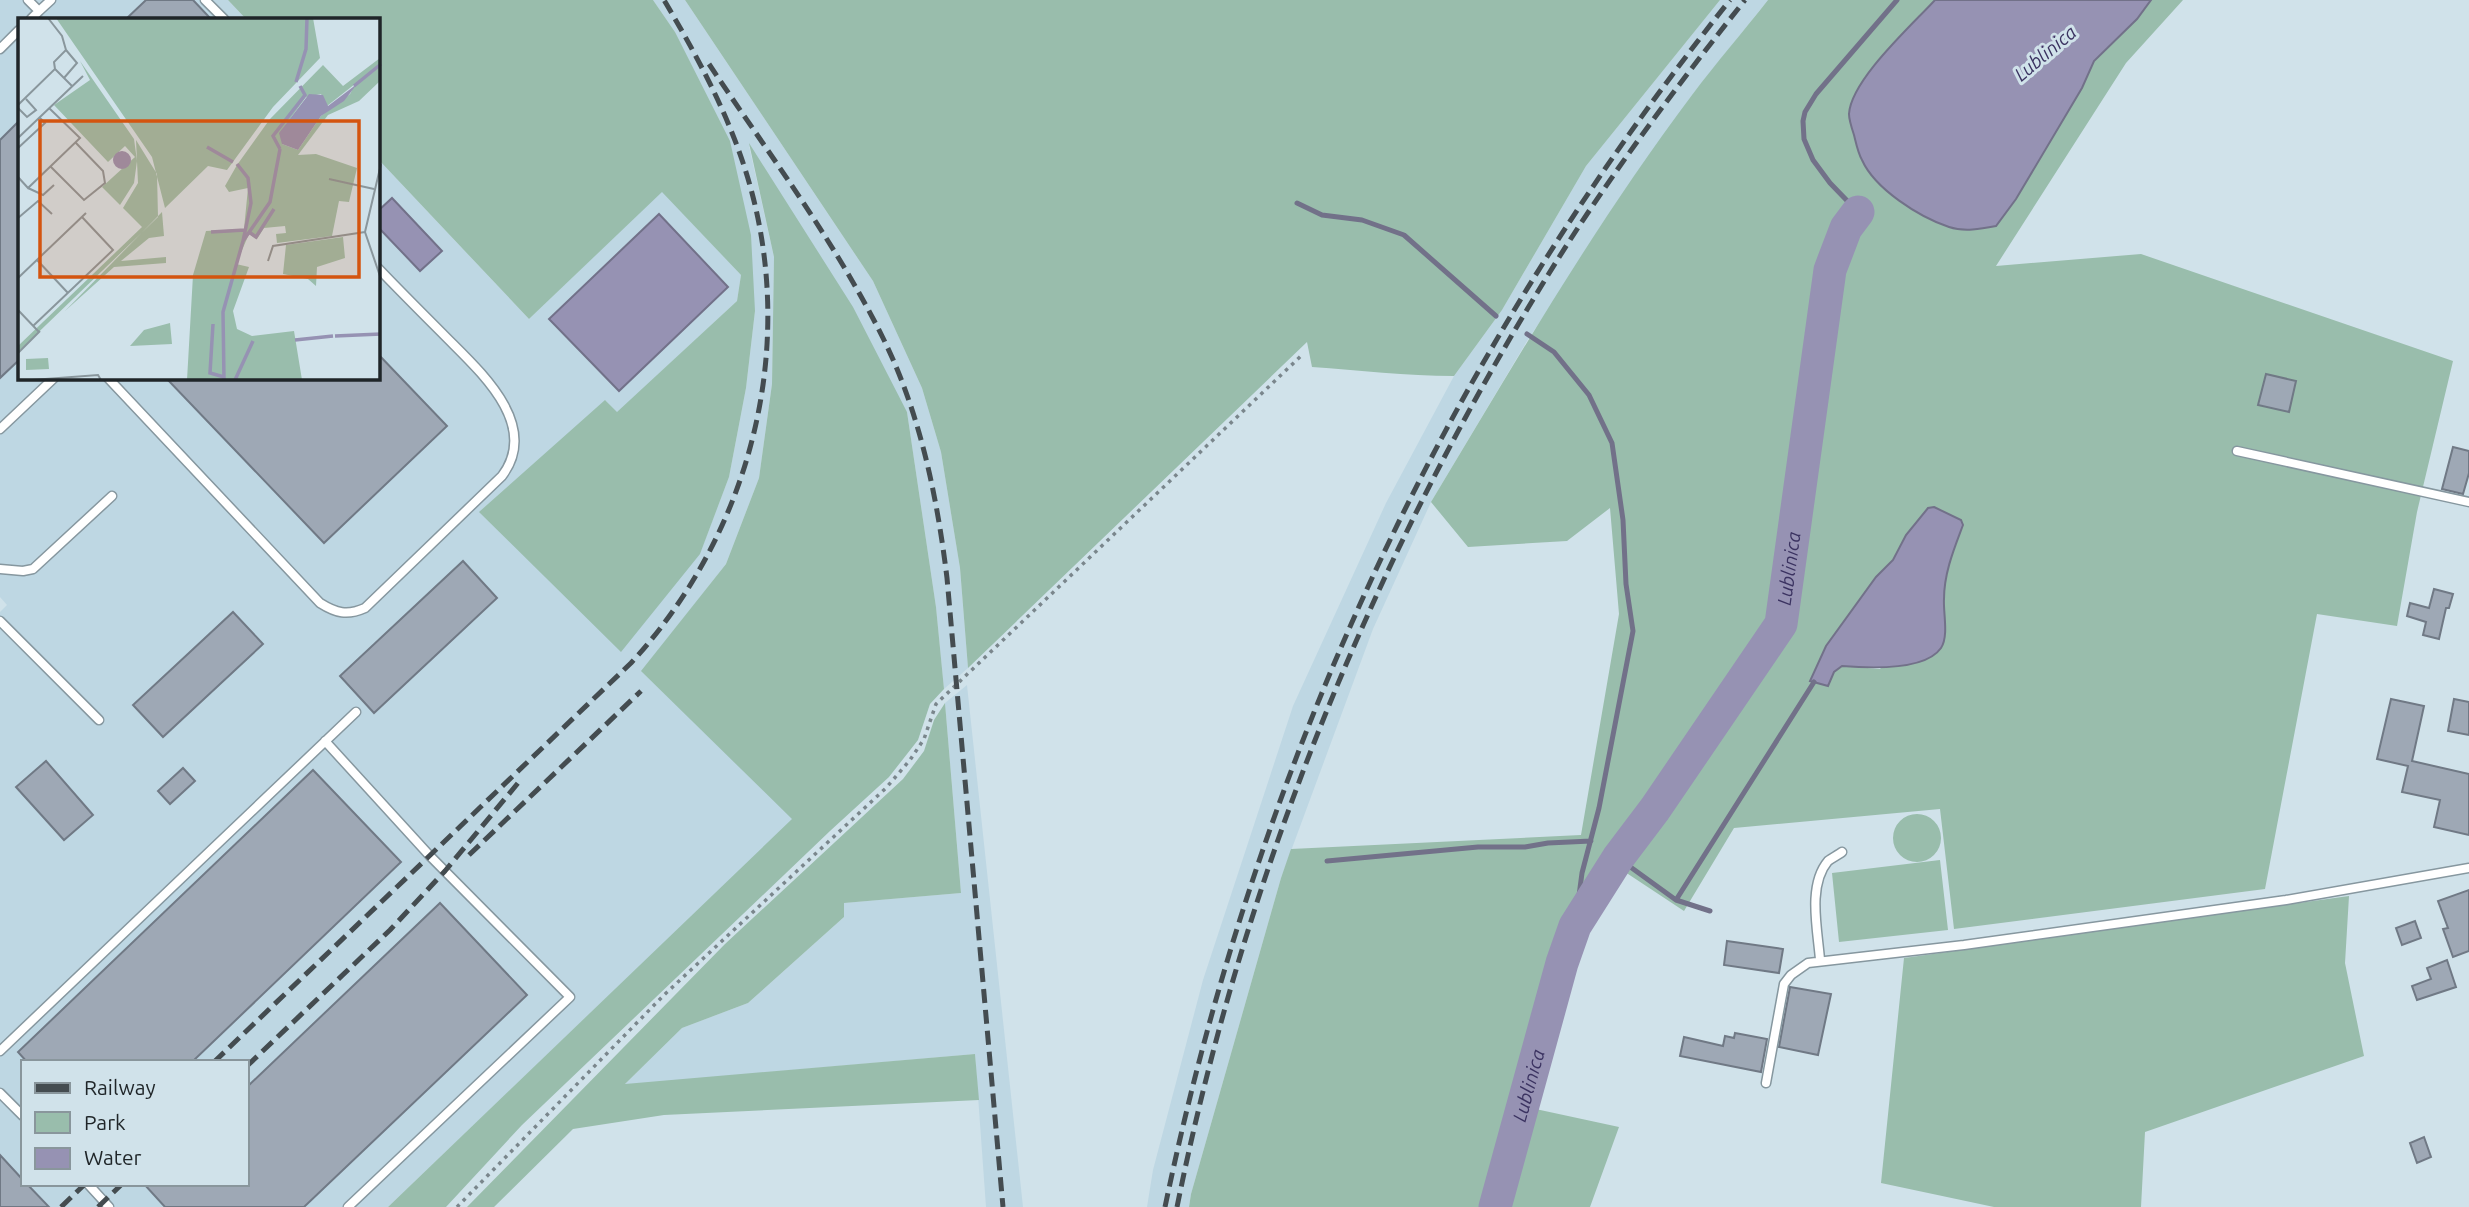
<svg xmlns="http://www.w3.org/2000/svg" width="2469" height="1207" font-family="Ubuntu,sans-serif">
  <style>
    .built { fill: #bed7e3; fill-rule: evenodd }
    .green { fill: #99bdac; fill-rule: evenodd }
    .water { fill: #9692b3; stroke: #727189; stroke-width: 2 }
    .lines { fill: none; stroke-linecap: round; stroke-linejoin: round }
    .stream { stroke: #727189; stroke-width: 5 }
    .river { stroke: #9692b3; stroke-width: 33 }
    .building { fill: #9ea8b5; stroke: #707985; stroke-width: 2 }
    .lane-casing { stroke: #86979f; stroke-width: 11 }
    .path { stroke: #7a868c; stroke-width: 3.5; stroke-dasharray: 3.5 5; stroke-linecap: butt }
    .lane { stroke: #fff; stroke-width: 8 }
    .rail { stroke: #444c50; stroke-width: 5; stroke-dasharray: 14 7; stroke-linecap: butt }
    .labels { text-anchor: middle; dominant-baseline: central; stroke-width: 6; stroke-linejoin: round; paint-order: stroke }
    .water-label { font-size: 19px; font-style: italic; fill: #3b3361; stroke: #d0e2ea }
    .inset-river { fill: none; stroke: #9692b3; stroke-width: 3.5 }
    .inset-road { fill: none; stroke: #89969c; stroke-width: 2 }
    .view { fill: #d4540f; fill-opacity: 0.15; stroke: #d4540f; stroke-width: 3.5 }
    .inset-edge { fill: none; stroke: #1f2528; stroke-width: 3.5 }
  </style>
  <rect width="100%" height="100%" fill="#d0e2ea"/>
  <path class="built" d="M0,0h228l18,19h-227v359h359v-219l151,160 133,-128 79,84 -4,26 -120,112 -12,-13 95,153 29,-76 17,-89 9,-77 -80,-279 -22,-32h32l188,281 49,107 19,64 19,116 8,100 -24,21 -8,-82 -29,-195 -158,-266 25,111 -2,127 -13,94 -33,86 -84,107 151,148 -405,388h-388v-595l7,-7 -7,-8zM23,1062h224v122h-224z
    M1720,0h48l-76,95 -165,246 -96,161 -58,127 -92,249 -90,316 -2,13h-42l6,-37 50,-190 90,-274 93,-203 68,-127 48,-66 84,-144z
    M967,685l56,522h-37l-11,-153 -351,31 58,-57 66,-25 96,-86 -1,-14 118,-10 -16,-190z"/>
  <path class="green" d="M228,0h425l22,32 55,109 21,94 4,76 -9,77 -17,89 -29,77 -79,98 -142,-140 126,-112 12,12 120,-111 4,-26 -79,-83 -133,127 -151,-160v-140h-132z
    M685,0h1035l-134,166 -84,144 -48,66c-48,0 -95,-6 -142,-9l-5,-25 -339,326 -8,-100 -19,-116 -19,-64 -49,-107z
    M1768,0h167l-62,66 1,113 29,25 149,-68 30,-48 12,-27 43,-42 14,-19h32l-57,63 -130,203 145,-12 312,107 -36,151 -20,114 -80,-12 -52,275 -311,40 -14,-120 -206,19 -50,83 -65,-43 -62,105 -35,133 97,21 -29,80h-401l2,-13 90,-316 10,-29 290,-14 38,-221 -9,-106 -43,33 -99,6 -37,-45c83,-138 164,-278 261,-407 24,-32 51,-63 76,-95zM1934,507l29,18 -17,48 -2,24 -64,72 -38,-3 -8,6 -8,-26 50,-69 17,-17 13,-25 22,-27z
    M749,143l104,164 54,105 29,195 8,82 -14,15 -12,36 -29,37 -59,54 -308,294 -76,82h-58l404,-388 -151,-148 85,-107 33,-86 13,-94 2,-127z
    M945,703l16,190 -117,10v14l-96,86 -66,25 -57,56 350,-30 4,46 -315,15 -91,14 -79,78h-27l258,-263 178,-165 21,-28 10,-31z
    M1893 838a24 24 0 1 1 48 0a24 24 0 1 1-48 0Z
    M1940,860l8,70 -109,12 -7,-69z
    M2349,896l-4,67 19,93 -219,76 -4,75h-147l-113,-24 23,-225z"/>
  <path class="water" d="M1935,0h216l-14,19 -43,42 -12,27 -66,111 -20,27c-15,3 -32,6 -47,1 -30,-10 -74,-38 -87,-67 -4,-7 -6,-17 -8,-25 -2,-6 -5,-15 -5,-21 2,-34 63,-89 86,-114z
    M392,198l50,53 -22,20 -42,-44v-16z
    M659,214l69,73 -109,104 -70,-72z
    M1934,507l27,13 2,5c-9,24 -19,48 -19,74 -1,13 5,37 -3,49 -16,23 -74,20 -99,18l-8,6 -6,14 -18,-5 16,-35 50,-69 17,-17 13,-25 22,-27z"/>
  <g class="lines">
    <path class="stream" d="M1297,203l25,12 40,5 42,15 92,81
      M1858,212l-28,-29 -17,-23 -9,-21 -1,-18 2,-9 11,-18 81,-94
      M1527,334l27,18 35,43 23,48 11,77 3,64 7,47 -34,177 -17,65 -7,53
      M1618,858l58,42 138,-218
      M1327,861l151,-14h47l23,-4 43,-2
      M1676,900l34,11"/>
    <path class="river" id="s1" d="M1495,1207l67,-244 13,-37 43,-68 37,-49 126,-185 49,-354 16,-42 12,-16"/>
  </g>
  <path class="building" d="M146,0h47l18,19h-85z
    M19,121v239l-19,18v-238z
    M378,354l69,72 -123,117 -158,-165h212z
    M2266,374l30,7 -7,31 -31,-7z
    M2453,447l16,4v22l-6,21 -21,-5z
    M463,561l34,37 -123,115 -34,-37z
    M2434,589l19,5 -4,14h-3l-7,31 -16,-4 3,-13 -19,-6 3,-13 19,5z
    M233,612l30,32 -100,93 -30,-32z
    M2391,699l33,7 -12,55 57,13v61l-35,-8 6,-27 -38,-8 6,-26 -31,-7z
    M2454,699l15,3v33l-21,-4z
    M46,761l47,54 -29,25 -48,-53z
    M183,768l12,13 -25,23 -12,-13z
    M313,770l88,92 -209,200h-165l-9,-10z
    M2469,890v61l-16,6 -10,-28 5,-1 -10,-27z
    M440,903l87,92 -223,212h-139l-21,-23h103v-97z
    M2415,921l6,17 -19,7 -6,-17z
    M1727,941l56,8 -4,24 -55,-8z
    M2447,960l9,27 -39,13 -5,-14 19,-7 -4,-11z
    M1790,987l41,7 -13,61 -39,-8z
    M1735,1033l32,6 -6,33 -81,-16 4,-19 39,9 2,-10 9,2z
    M2424,1137l7,20 -14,6 -7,-20z
    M0,1155l23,25v4h4l22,23h-49z"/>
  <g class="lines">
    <g class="lane-casing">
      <path id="lane" d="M28,0l11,11 -8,8
        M205,0l19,19
        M39,11l12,-11
        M0,49l19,-19
        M108,378l212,225c16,10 27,13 45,5l137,-132c40,-53 -26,-108 -60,-143 -22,-22 -43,-43 -64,-65
        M0,429l54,-51
        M2237,451l232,51
        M0,569l23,2 10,-2 79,-73
        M0,621l99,99
        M325,741l105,115 140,141 -222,210
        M1820,960c-2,-29 -13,-74 8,-99 4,-3 10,-6 14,-9
        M0,1051l356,-339
        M1766,1083l18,-99 7,-9 17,-12 156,-18 322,-45 183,-32
        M0,1093l23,23
        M88,1184l21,23"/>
    </g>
    <path class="path" d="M457,1207l207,-212 222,-207 24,-28 14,-21 12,-35 366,-349"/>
    <use href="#lane" class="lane"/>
    <path class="rail" d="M709,64c59,89 126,177 174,274 37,75 54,158 64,240l56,629
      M469,855l172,-164
      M214,1062l417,-399c115,-125 165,-303 121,-470 -18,-69 -52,-132 -88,-193
      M247,1066l143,-136 55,-59 73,-88
      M61,1207l24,-23
      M98,1207l24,-23
      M1165,1207c93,-446 281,-851 565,-1207
      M1177,1207c67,-331 194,-645 371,-932 59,-96 127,-187 197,-275"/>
  </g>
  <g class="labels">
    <g class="water-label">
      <text transform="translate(2045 53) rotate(-40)">Lublinica</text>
      <text stroke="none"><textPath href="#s1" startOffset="714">Lublinica</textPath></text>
      <text stroke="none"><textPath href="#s1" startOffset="126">Lublinica</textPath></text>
    </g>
  </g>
  <g transform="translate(18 18)">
    <rect width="362" height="362" fill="#d0e2ea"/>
    <path d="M38,0h257l7,40 -47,49 -46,63 -19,-4 -43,42 -13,-51zM362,40v23l-21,20 -31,14 -30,40 18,-1 41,14 -8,34 -10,-1 -7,35 -55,7 -1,-9 10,-1 -1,-7 -21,2 -7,11 -8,-5 -13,30 13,3 -16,44 4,18 15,7 42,-5 8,49h-115l6,-105 13,-44 38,-2 4,-41 -19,4 -4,-6 12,-21 33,-46 53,-54 20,21zM337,66l-5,10 -29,22 -23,34 -16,-6v-14l24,-33 15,-3 6,12zM62,43l54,78 3,22 -3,22 -14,22 -18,-18 33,-30 -10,-11 -17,16 -54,-57 36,-25zM118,122l21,34 1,43 -140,135v-6l124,-119 -19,-19 15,-25zM144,194l2,24 -15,2 -28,23 45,-4v6l-52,4 -49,44zM325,219l2,21 -28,9 -1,19 -8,-7 -25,-5 3,-29zM152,305l2,21 -42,2 14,-16zM30,340l1,11 -23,1v-11z" fill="#99bdac" fill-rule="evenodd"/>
    <path d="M339,66l-13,17 -23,15 -23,34 -16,-6 -3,-11 30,-39 14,1 5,11zM95 142a9 9 0 1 1 18 0a9 9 0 1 1-18 0Z" fill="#9692b3"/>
    <path class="inset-river" d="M278,64l10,-33 1,-31M336,68l27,-22M189,129l26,15M262,131l-7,-13 32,-41 -5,-9M219,146l11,14 3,25 -8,38M193,214l34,-2M231,214l7,5 18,-28M195,306l-3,49 14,4M317,318l46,-2M277,322l38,-4M206,362l-1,-68 20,-71 27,-39 10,-53M217,362l18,-39"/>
    <path class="inset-road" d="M37,51l17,17M46,60l13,-15 -11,-13M0,87l37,-36 -1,-7 12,-12 -4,-14 -14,-18M0,90l9,9 9,-7 -10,-11M0,120l65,-62M0,130l27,-25 -6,-6M363,146l-16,68 16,47M33,149l33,33 21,-17 -2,-12 -27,-28M0,159l10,11 52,-50 -31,-30M311,161l45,10M10,170l15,7 11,-10M0,200l20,-17 14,13M19,242l31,33M250,243l5,-15 92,-14M0,260l68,-65M0,292l21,22M15,308l80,-76 -31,-33M0,335l22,-22M14,362l66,-5 3,5"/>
    <path class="view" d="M22,103h319v156h-319z"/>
    <rect width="362" height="362" class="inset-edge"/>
  </g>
  <rect x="21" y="1060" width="228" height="126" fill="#d0e2ea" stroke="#89969c" stroke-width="2"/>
  <rect x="35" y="1083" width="35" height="10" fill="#444c50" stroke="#89969c" stroke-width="2"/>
  <text x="84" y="1095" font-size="21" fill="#1f2528">Railway</text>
  <rect x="35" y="1112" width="35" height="21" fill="#99bdac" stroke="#89969c" stroke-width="2"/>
  <text x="84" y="1130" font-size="21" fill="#1f2528">Park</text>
  <rect x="35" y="1148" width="35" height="21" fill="#9692b3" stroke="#89969c" stroke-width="2"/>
  <text x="84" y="1165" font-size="21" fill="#1f2528">Water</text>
</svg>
